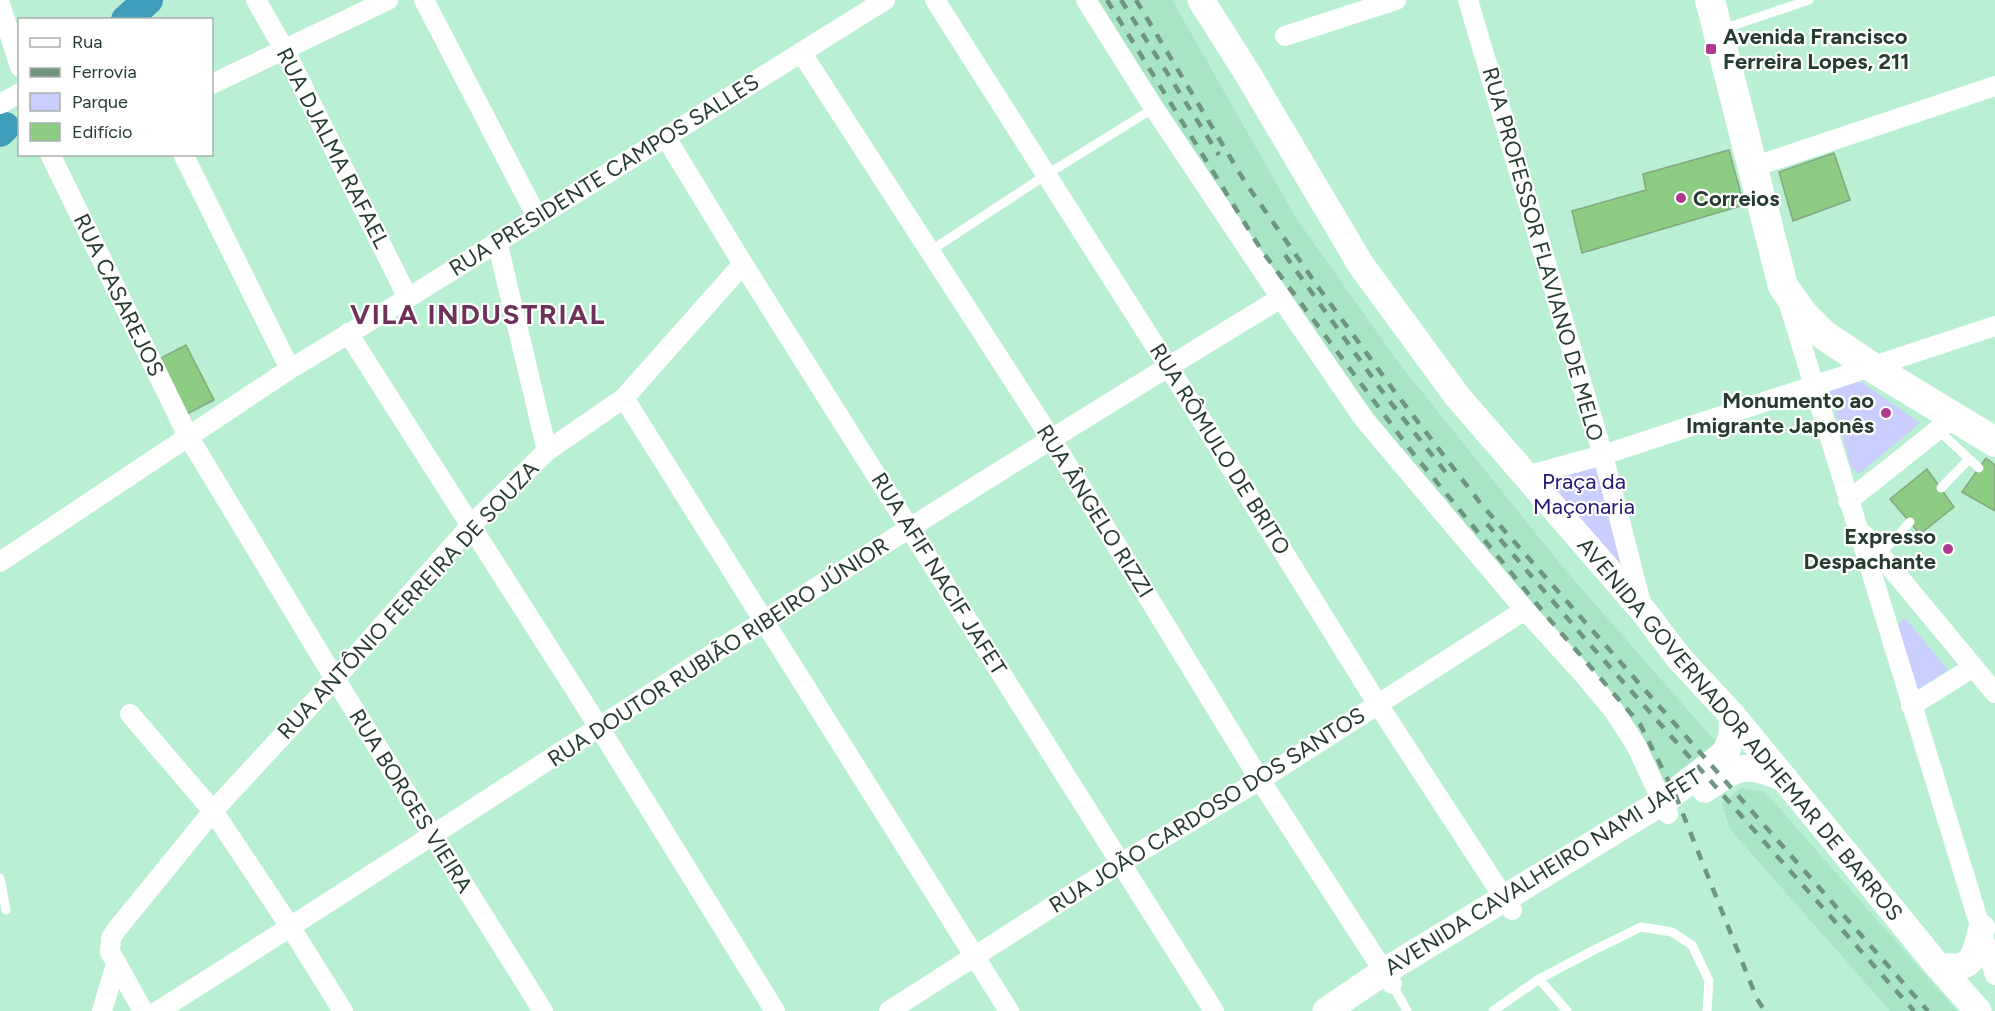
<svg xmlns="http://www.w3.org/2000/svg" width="1995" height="1011" font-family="Figtree,sans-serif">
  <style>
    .built { fill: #a7e5c4 }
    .green { fill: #caceff }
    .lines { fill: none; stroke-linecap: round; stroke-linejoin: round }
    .river { stroke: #3f9dba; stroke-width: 30 }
    .building { fill: #8ccc82; stroke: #85a780; stroke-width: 1.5 }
    .service { stroke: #fff; stroke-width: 9 }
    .minor { stroke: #fff; stroke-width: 20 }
    .secondary { stroke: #fff; stroke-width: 27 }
    .primary { stroke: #fff; stroke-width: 30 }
    .rail { stroke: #6f9480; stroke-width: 4.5; stroke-dasharray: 10 10; stroke-linecap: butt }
    .poi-dot { fill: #b0388e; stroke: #fff; stroke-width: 2 }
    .labels { text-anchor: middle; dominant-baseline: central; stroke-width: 4.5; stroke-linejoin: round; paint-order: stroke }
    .poi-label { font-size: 22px; font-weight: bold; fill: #263c31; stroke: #fff; text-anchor: start }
    .street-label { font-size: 22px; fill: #263c31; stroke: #fff }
    .park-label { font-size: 22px; fill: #271374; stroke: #fff }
    .district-label { font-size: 28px; font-weight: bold; letter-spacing: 1.5px; fill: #6e325a; stroke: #fff }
  </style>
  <rect width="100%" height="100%" fill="#b9efd2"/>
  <path class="built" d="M1096,0h76l124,218 102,144 168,209 150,171 -50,48 -304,-391 -98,-136z
    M1741,788l24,4 192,219h-67l-160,-182 -8,-25z"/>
  <path class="green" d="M1849,381l14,2 57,40 -61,51 -8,-7 -21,-75z
    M1601,464l23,108 -81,-91z
    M1905,618l43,52 -30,19 -9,-6 -11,-59z"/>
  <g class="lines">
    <path class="river" d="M126,20l22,-20
      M0,132l5,-5"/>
  </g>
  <path class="building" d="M1729,150l15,55 -162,48 -10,-42 74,-21 -3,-16z
    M1834,153l16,47 -57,21 -14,-49z
    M186,345l28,55 -29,15 -28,-55z
    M1986,458l9,7v46l-33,-19z
    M1927,469l27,38 -34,27 -30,-35z"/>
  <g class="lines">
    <path class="service" d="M1720,30l89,-30
      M930,251l116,-76 108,-67
      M1938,430l41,38
      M1941,488l28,-29
      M1879,556l31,-34
      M0,878l6,32
      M1539,979l28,32
      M1392,984l15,27
      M1493,1011l46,-32 57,-30 45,-22 31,5 20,13 17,36 -2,30"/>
    <path class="minor" d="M256,0l28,49 124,249
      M424,0l113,217
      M935,0l233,366 209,337 135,207
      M1086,0l68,108 127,190 83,121 161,191 60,66 29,35 22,34 32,69
      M1468,0l135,455 39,152
      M0,4l20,63
      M1285,36l111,-36
      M801,52l251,388 208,340 132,204
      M212,84l176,-84
      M0,104l20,-11
      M665,136l78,128 471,747
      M50,154l138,282 147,243 208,332
      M183,154l107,215
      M1753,167l242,-81
      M497,241l50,210
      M1789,304l206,671
      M348,333l251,394 176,284
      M624,398l385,613
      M1526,476l77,-21 392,-129
      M1848,501l106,-84
      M1863,534l132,159
      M0,562l290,-193 118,-71 477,-298
      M1911,706l61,-38
      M130,714l83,97 78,117 52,83
      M102,1011l14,-47
      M143,1011l-33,-59 1,-14 6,-9 96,-118 122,-132 136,-154 76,-74 77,-53 119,-134
      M158,1011c202,-127 401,-259 601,-387 173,-111 347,-220 522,-326
      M889,1011l232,-148 139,-83 265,-170"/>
    <path class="secondary" d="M1201,0l48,76 112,189 96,131 187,216 35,46 53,57 206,251 40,45
      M1705,789c35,-24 39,-27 80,-10
      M1938,966c36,5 36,-8 44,-38
      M1326,1011l59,-40 277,-169 62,-48c9,-14 9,-23 8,-39"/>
    <path class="primary" d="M1710,0l73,286 19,27 22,22 46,31 125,76"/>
    <path class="rail" d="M1107,0l155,251 150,201 138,168 90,104 35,70 82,205 8,12
      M1121,0l98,155
      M1136,0l109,182 76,109 74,101 86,112 447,507
      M1285,255l102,143 64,81
      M1487,524l99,116 328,371"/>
  </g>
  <g class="poi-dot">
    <rect x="1705" y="43" width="12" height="12" rx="3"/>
    <circle cx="1681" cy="198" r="6"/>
    <circle cx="1886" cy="413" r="6"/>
    <circle cx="1948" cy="549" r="6"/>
  </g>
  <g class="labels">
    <g class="poi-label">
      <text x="1723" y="36">Avenida Francisco<tspan x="1723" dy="25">Ferreira Lopes, 211</tspan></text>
      <text x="1693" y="198">Correios</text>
      <text x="1874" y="400" text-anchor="end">Monumento ao<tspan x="1874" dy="25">Imigrante Japonês</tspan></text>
      <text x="1936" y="536" text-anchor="end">Expresso<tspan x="1936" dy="25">Despachante</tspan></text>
    </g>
    <g class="street-label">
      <text transform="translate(333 148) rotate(63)">RUA DJALMA RAFAEL</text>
      <text transform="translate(604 175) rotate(-32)">RUA PRESIDENTE CAMPOS SALLES</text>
      <text transform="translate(1543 254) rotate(74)">RUA PROFESSOR FLAVIANO DE MELO</text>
      <text transform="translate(119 295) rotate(64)">RUA CASAREJOS</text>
      <text transform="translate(1220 449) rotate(58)">RUA RÔMULO DE BRITO</text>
      <text transform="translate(1095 511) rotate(58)">RUA ÂNGELO RIZZI</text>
      <text transform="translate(939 574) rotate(58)">RUA AFIF NACIF JAFET</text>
      <text transform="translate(408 600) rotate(-47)">RUA ANTÔNIO FERREIRA DE SOUZA</text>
      <text transform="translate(718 652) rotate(-33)">RUA DOUTOR RUBIÃO RIBEIRO JÚNIOR</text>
      <text transform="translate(1740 729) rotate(50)">AVENIDA GOVERNADOR ADHEMAR DE BARROS</text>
      <text transform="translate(411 801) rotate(58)">RUA BORGES VIEIRA</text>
      <text transform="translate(1207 810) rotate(-32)">RUA JOÃO CARDOSO DOS SANTOS</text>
      <text transform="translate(1543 872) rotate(-32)">AVENIDA CAVALHEIRO NAMI JAFET</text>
    </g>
    <g class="park-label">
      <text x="1584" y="481">Praça da<tspan x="1584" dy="25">Maçonaria</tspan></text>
    </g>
    <g class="district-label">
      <text x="478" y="314">VILA INDUSTRIAL</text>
    </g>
  </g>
  <rect x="18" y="18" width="195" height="138" fill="#ffffff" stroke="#a8b1ad" stroke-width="1.5"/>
  <rect x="30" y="38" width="30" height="9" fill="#ffffff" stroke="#a8b1ad" stroke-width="1.5"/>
  <text x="72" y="48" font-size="18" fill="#263c31">Rua</text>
  <rect x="30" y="68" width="30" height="9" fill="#6f9480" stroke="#a8b1ad" stroke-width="1.5"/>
  <text x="72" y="78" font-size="18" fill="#263c31">Ferrovia</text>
  <rect x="30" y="93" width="30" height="18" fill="#caceff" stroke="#a8b1ad" stroke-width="1.5"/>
  <text x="72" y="108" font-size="18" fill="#263c31">Parque</text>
  <rect x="30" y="123" width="30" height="18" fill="#8ccc82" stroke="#a8b1ad" stroke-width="1.5"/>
  <text x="72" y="138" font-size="18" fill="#263c31">Edifício</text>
</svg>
